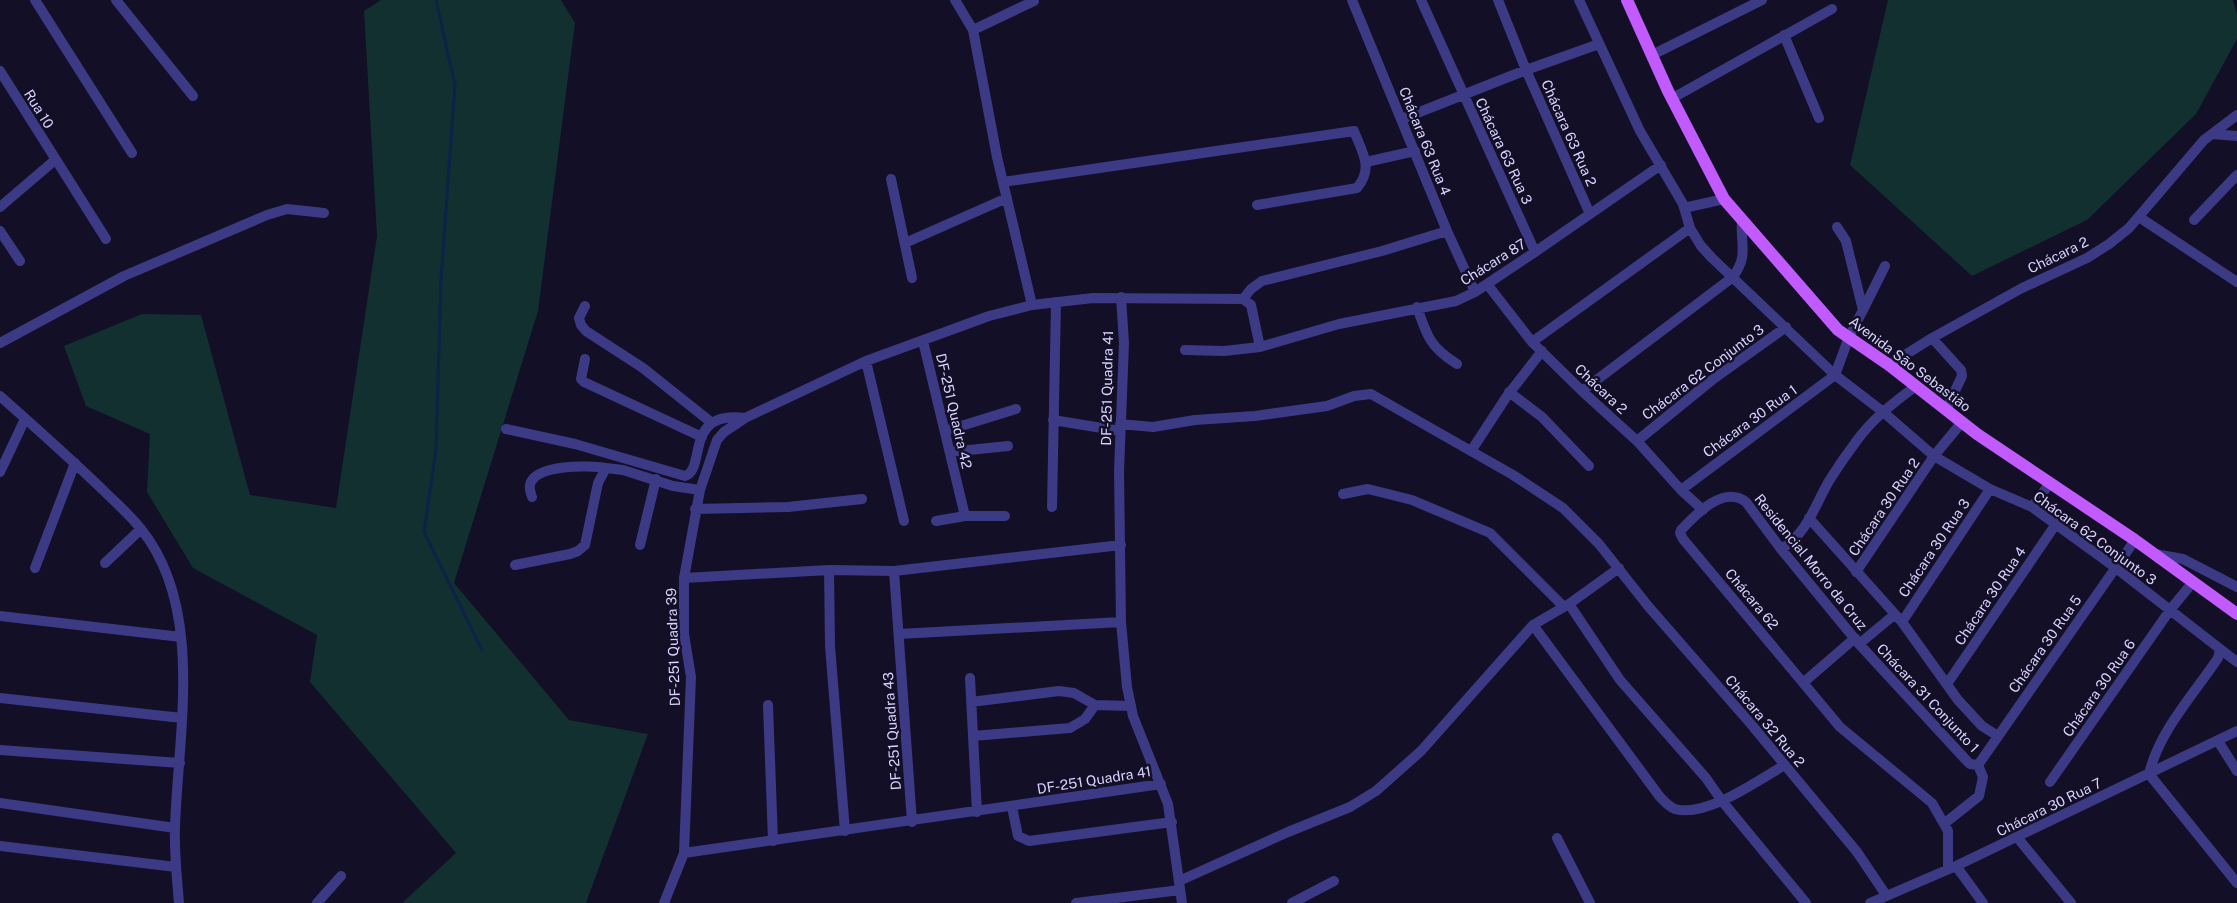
<svg xmlns="http://www.w3.org/2000/svg" width="2237" height="903" font-family="'Public Sans',sans-serif">
  <style>
    .green { fill: #12302f }
    .lines { fill: none; stroke-linecap: round; stroke-linejoin: round }
    .stream { stroke: #0c2248; stroke-width: 3 }
    .minor { stroke: #3d3a85; stroke-width: 10 }
    .major { stroke: #c25bff; stroke-width: 12 }
    .labels { text-anchor: middle; dominant-baseline: central; stroke-width: 5; stroke-linejoin: round; paint-order: stroke }
    .street-label { font-size: 14px; fill: #d9d4ff; stroke: #130f26 }
  </style>
  <rect width="100%" height="100%" fill="#130f26"/>
  <path class="green" d="M381,0h180l14,23 -37,288 -84,272 115,137 79,14 -62,169h-184l54,-50 -146,-171 7,-47 -124,-67 -46,-76 3,-58 -64,-28 -22,-60 78,-32 59,1 49,180 86,13 41,-272 -13,-225z
    M1888,0h345l4,14v25l-41,75 -109,106 -115,56 -122,-111z"/>
  <g class="lines">
    <path class="stream" d="M436,0l19,85 -14,195 -5,170 -12,82 58,118"/>
    <path class="minor" d="M35,0l97,153
      M116,0l77,96
      M955,0l18,30 24,127 35,148
      M1352,0l95,231 28,61
      M1421,0l114,252
      M1498,0l28,70 64,144
      M1579,0l61,131 43,73 7,24 11,18 11,12 123,117 47,36 52,45 56,33 42,18 84,61 121,94
      M973,30l61,-29
      M1784,35l35,83
      M1652,55l110,-55
      M0,71l106,168
      M1671,99l161,-90
      M1402,119l124,-49 73,-26
      M2212,134l25,2
      M1366,162l49,-11
      M891,179l21,99
      M1003,182l351,-51c8,21 20,37 3,57l-100,17
      M0,207l55,-47
      M1684,208l40,-9
      M2139,217l98,65
      M2194,220l43,-45
      M0,231l20,30
      M905,243l102,-45
      M1487,284l45,58 50,49 55,50 44,49 22,20
      M1121,297l3,46 -5,128 2,151 6,65 6,29 35,88 14,99
      M585,306l-6,12 2,7 5,6 57,37 69,55
      M1417,307c10,29 13,40 40,57
      M1863,310l22,-44
      M1932,338l29,32 1,6 -16,34
      M923,341l42,175
      M1532,342l158,-114
      M0,343l124,-67 143,-61 20,-6 37,4
      M1260,347l-9,-42 -8,-6 8,-10 11,-8 120,-30 65,-20
      M1185,350l39,1 36,-4 79,-23 117,-23 19,-9 60,-40 126,-87
      M585,359l-4,20 3,3 118,55
      M866,361l38,160
      M1889,365l43,-27 90,-50 65,-30 22,-14 20,-16 75,-88 33,-25
      M1835,375l14,-38 14,-27 -17,-69 -9,-14
      M1582,391l151,-114c16,-23 7,-30 9,-57
      M1509,392l33,25 47,49
      M0,396c35,31 70,62 104,95 12,12 26,24 37,38 64,79 37,204 34,298 -1,25 2,51 4,76
      M1053,420l67,11
      M1120,424l33,3 42,-7 60,-4 72,-10 27,-10 17,-2 142,81 50,33 36,36 49,62 102,117 107,129 29,43
      M506,429l69,15 110,32c22,-7 -2,-66 60,-58
      M945,431l71,-22
      M1637,441l75,-61 74,-53
      M1471,451l36,-55 35,-45
      M950,452l58,-6
      M0,472l25,-53
      M1681,490l154,-115
      M1343,494l25,-5 44,11 78,33 74,74
      M532,497c-1,-3 -3,-9 -2,-12 4,-21 60,-20 76,-17
      M1052,507l4,-205
      M2032,507l18,-24
      M695,509l93,-2 74,-8
      M1809,518l93,104 56,78 24,26 16,10
      M936,521l29,-5h40
      M640,545l16,-66
      M1781,549c26,-15 34,-44 48,-68 8,-13 17,-26 26,-38 17,-24 38,-40 61,-57
      M2155,554l28,5 54,28
      M105,563l36,-34
      M515,565l55,-11 8,-3 7,-6 13,-62 8,-15 17,2 50,16 27,4
      M35,568l40,-105
      M829,570l1,76 15,185
      M894,571l18,251
      M1856,572l78,-116 28,-34
      M684,578l145,-8 65,1 227,-26
      M1569,604l51,76 86,98 16,23 84,102
      M0,616l181,21
      M1902,622l88,-133
      M1533,625l127,172c4,4 9,10 15,12 32,9 83,-29 110,-44
      M899,634l222,-12
      M1859,644l35,-29
      M2220,650l-2,8c-24,36 -59,73 -69,116l88,109
      M970,678l7,134
      M1804,682l51,-44
      M1947,684l109,-160
      M0,698l182,20
      M971,702l88,-11 15,2 21,12 36,1
      M768,705l5,136
      M973,736l97,-8 15,-9 10,-14
      M2218,741l19,30
      M0,750l180,13
      M1978,765l157,-225
      M2050,782l120,-172 23,-28
      M0,803l175,25
      M1012,807l6,29 11,5 143,-19
      M1945,823l34,-27 4,-19 -5,-12
      M2017,837l54,66
      M1557,838l33,65
      M0,846l176,21
      M684,853l477,-69
      M1956,866l27,37
      M1948,869v-38l-16,-28 -92,-76 -157,-188 -3,-6 1,-3c16,-17 43,-45 65,-28l35,47 78,95 107,116 4,4 8,1
      M1179,881l109,-49 62,-25 26,-16 45,-40 112,-126 36,-21 50,-36
      M317,903l24,-27
      M664,903l20,-50 7,-176 -7,-43v-56l16,-88 17,-50 7,-8 21,-14 121,-57 123,-45 43,-11 61,-7 150,1
      M1076,903l104,-13
      M1292,903l42,-22
      M1870,903l86,-37 281,-135"/>
    <path class="major" d="M1627,0l41,91 56,108 114,131 51,35 88,69 158,106 102,74"/>
  </g>
  <g class="labels">
    <g class="street-label">
      <text transform="translate(39 109) rotate(58)">Rua 10</text>
      <text transform="translate(1569 133) rotate(66)">Chácara 63 Rua 2</text>
      <text transform="translate(1425 141) rotate(68)">Chácara 63 Rua 4</text>
      <text transform="translate(1504 151) rotate(65)">Chácara 63 Rua 3</text>
      <text transform="translate(2058 255) rotate(-26)">Chácara 2</text>
      <text transform="translate(1493 262) rotate(-32)">Chácara 87</text>
      <text transform="translate(1910 364) rotate(37)">Avenida São Sebastião</text>
      <text transform="translate(1703 372) rotate(-37)">Chácara 62 Conjunto 3</text>
      <text transform="translate(1107 388) rotate(-89)">DF-251 Quadra 41</text>
      <text transform="translate(1601 389) rotate(43)">Chácara 2</text>
      <text transform="translate(954 411) rotate(77)">DF-251 Quadra 42</text>
      <text transform="translate(1750 421) rotate(-36)">Chácara 30 Rua 1</text>
      <text transform="translate(1884 507) rotate(-56)">Chácara 30 Rua 2</text>
      <text transform="translate(2095 538) rotate(36)">Chácara 62 Conjunto 3</text>
      <text transform="translate(1934 548) rotate(-56)">Chácara 30 Rua 3</text>
      <text transform="translate(1811 562) rotate(51)">Residencial Morro da Cruz</text>
      <text transform="translate(1990 596) rotate(-56)">Chácara 30 Rua 4</text>
      <text transform="translate(1752 599) rotate(50)">Chácara 62</text>
      <text transform="translate(2045 644) rotate(-55)">Chácara 30 Rua 5</text>
      <text transform="translate(673 647) rotate(-92)">DF-251 Quadra 39</text>
      <text transform="translate(2099 688) rotate(-55)">Chácara 30 Rua 6</text>
      <text transform="translate(1928 698) rotate(47)">Chácara 31 Conjunto 1</text>
      <text transform="translate(1765 721) rotate(50)">Chácara 32 Rua 2</text>
      <text transform="translate(892 731) rotate(-94)">DF-251 Quadra 43</text>
      <text transform="translate(1094 780) rotate(-9)">DF-251 Quadra 41</text>
      <text transform="translate(2049 807) rotate(-26)">Chácara 30 Rua 7</text>
    </g>
  </g>
</svg>
